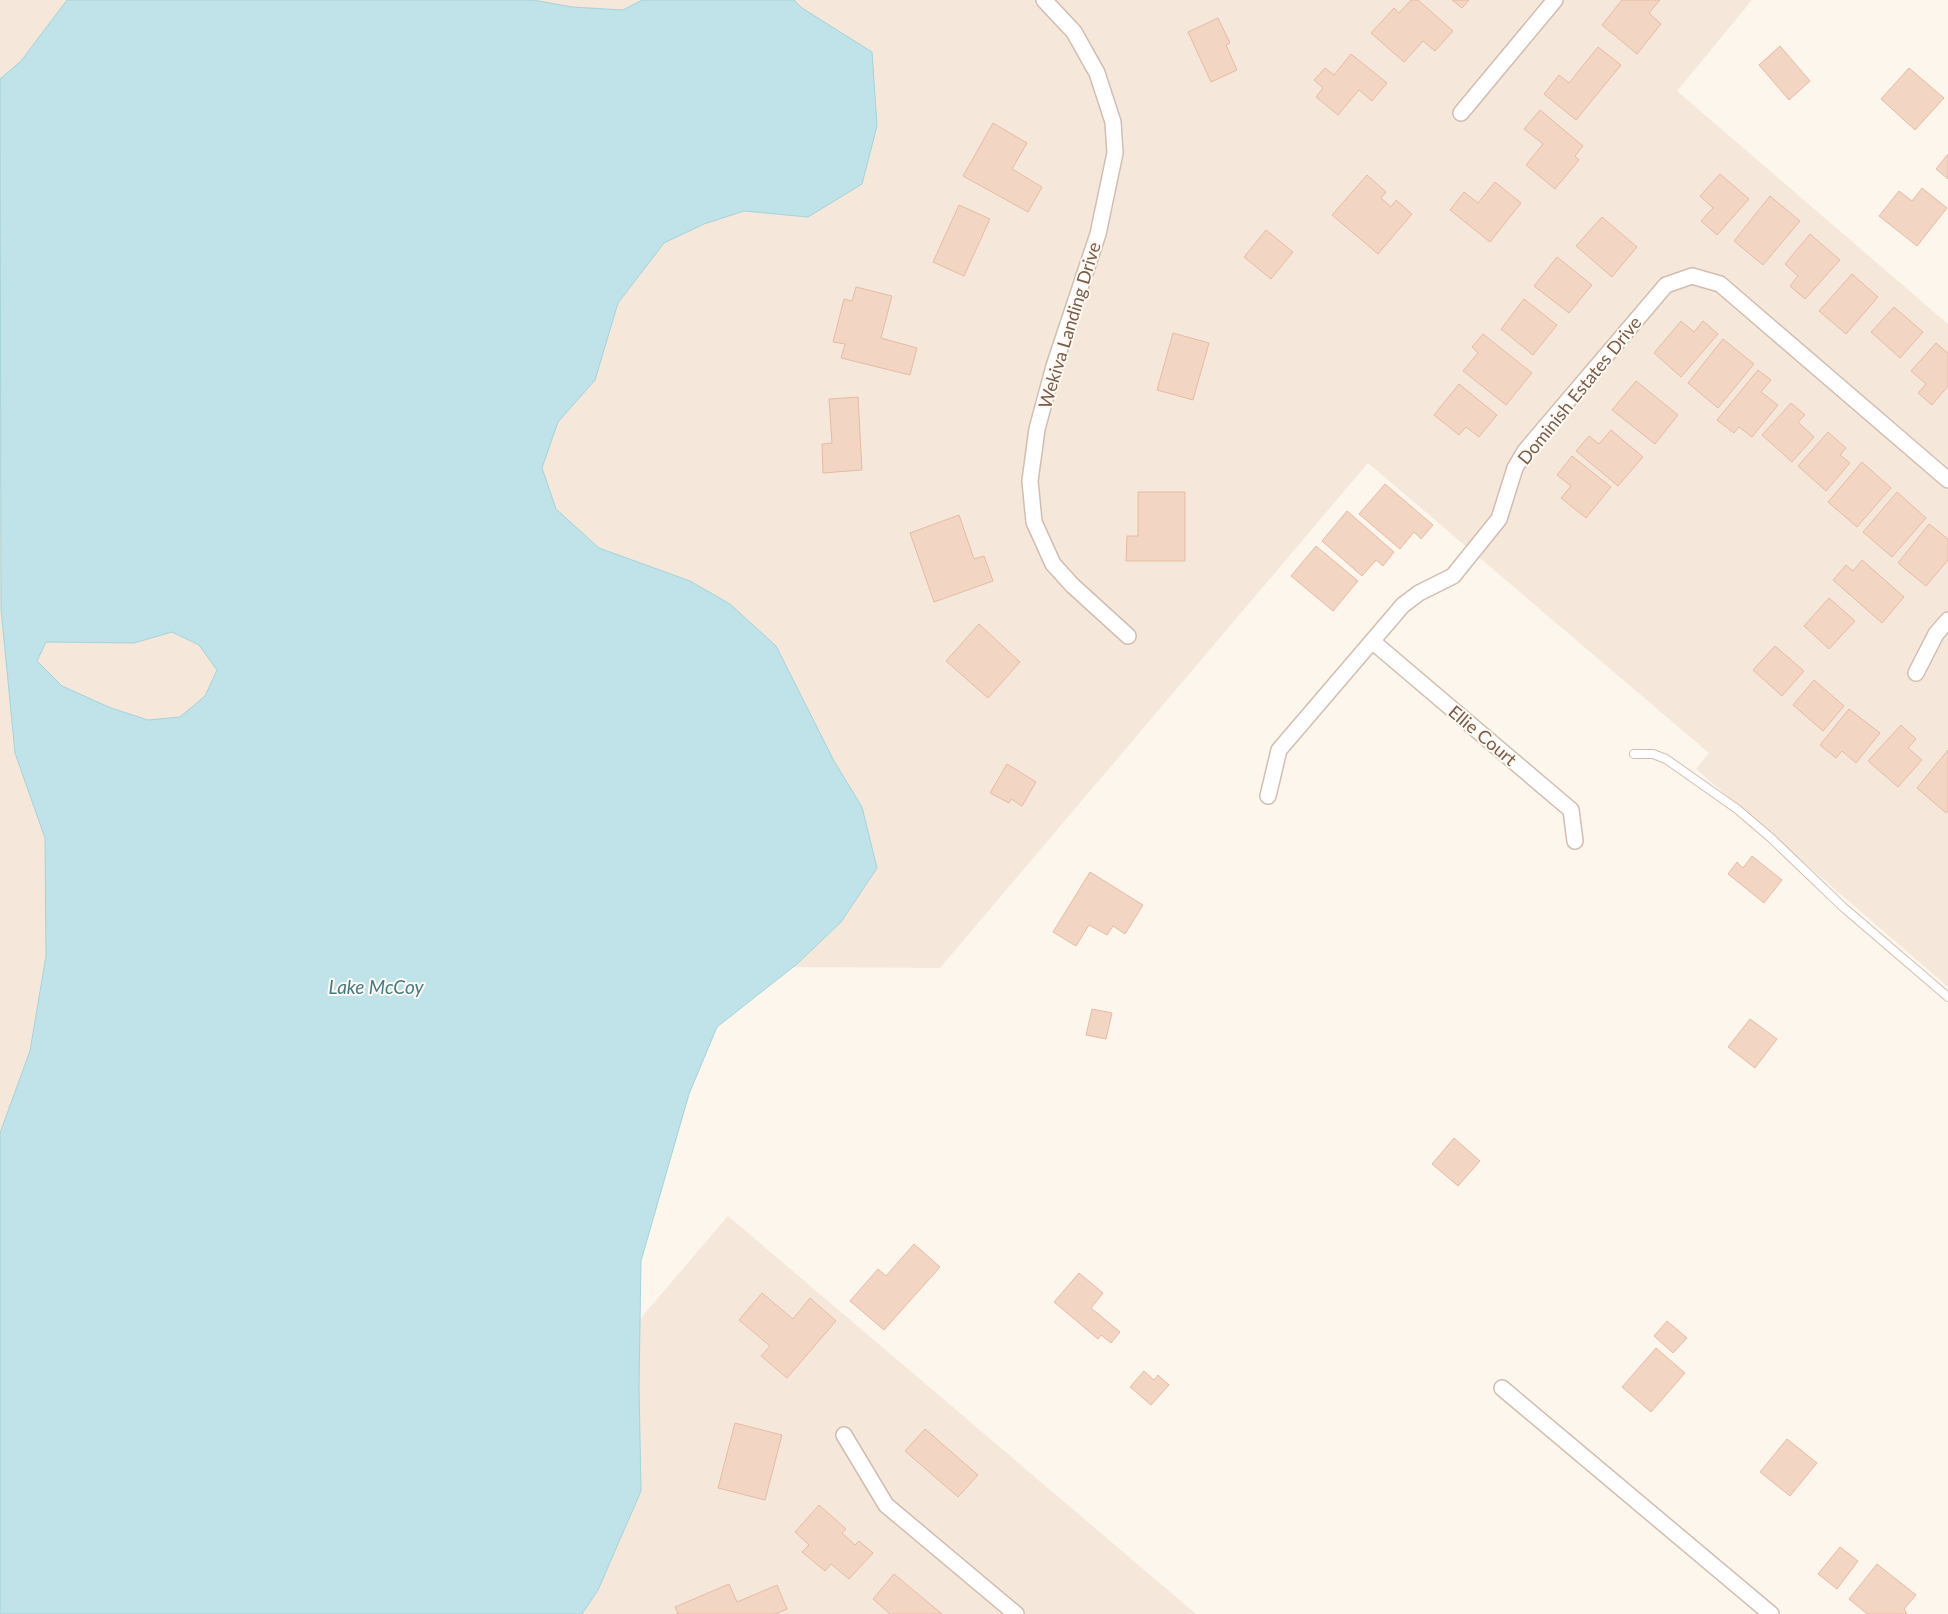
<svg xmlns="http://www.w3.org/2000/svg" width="1948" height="1614" font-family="Lato,sans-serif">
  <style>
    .residential { fill: #f5e8da }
    .water { fill: #bfe3e8; stroke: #a5d3da; fill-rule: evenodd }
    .building { fill: #f3d5c3; stroke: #e6bba3 }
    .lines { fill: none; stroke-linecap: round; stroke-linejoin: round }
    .service-casing { stroke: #d1beb0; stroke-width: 10 }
    .minor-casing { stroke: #d1beb0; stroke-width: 18 }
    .service { stroke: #fff; stroke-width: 8 }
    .minor { stroke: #fff; stroke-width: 15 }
    .labels { text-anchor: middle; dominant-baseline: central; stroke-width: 4; stroke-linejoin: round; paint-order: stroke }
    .street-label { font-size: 18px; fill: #7a5c4d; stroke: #fffaf3 }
    .water-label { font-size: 19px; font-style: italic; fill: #437c86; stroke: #fffaf3 }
  </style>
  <rect width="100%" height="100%" fill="#fdf6ec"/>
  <path class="residential" d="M0,0h1752l-75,91 271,233v663l-252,-218 13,-16 -341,-290 -428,505 -657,-4 -283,641z
    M728,1216l468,398h-808z"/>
  <path class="water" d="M67,0h466l39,7 51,3 19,-10h152l8,8 70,44 5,74 -15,58 -54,33 -64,-6 -40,13 -40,19 -46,60 -23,77 -37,42 -16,46 14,41 43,39 91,33 40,23 46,42 58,115 28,46 15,61 -36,54 -44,42 -80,63 -28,67 -48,167 -2,125 2,105 -43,99 -16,24h-582v-481l30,-82 16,-95 -1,-118 -30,-85 -14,-144 -1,-530 21,-18zM172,632l27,13 18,25 -12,26 -25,21 -32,3 -37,-12 -49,-22 -25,-25 9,-19 88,1z"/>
  <path class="building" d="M1411,0h7l35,31 -18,20 -12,-10 -19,21 -33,-29 23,-25 5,5z
    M1452,0h17l-7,8z
    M1622,0h38l-11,13 12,11 -24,30 -35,-29z
    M1218,18l12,25 -4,2 11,25 -26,12 -23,-50z
    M1780,46l30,35 -21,19 -30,-35z
    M1598,47l23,18 -45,55 -32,-26 15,-19 10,8z
    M1351,54l36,29 -15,18 -13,-11 -21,25 -22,-18 7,-9 -9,-8 11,-12 9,7z
    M1909,68l35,30 -29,32 -34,-31z
    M1540,110l43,36 -8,10 4,4 -24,29 -29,-24 17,-21 -19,-15z
    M993,123l34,20 -15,26 30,18 -14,25 -65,-36z
    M1948,154v25l-12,-10z
    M1720,174l29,25 -32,36 -16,-14 12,-13 -13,-12z
    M1367,175l19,17 -5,6 10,9 5,-7 16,14 -34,40 -46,-39z
    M1495,182l26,21 -31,39 -40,-32 14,-18 14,11z
    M1922,188l25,20 -30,38 -38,-30 20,-25 13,10z
    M1770,196l30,25 -37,44 -29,-24z
    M959,205l31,14 -26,57 -31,-14z
    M1602,217l35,30 -25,30 -36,-31z
    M1266,230l27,22 -22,27 -27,-22z
    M1810,234l30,26 -35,39 -15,-13 8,-10 -13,-12z
    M1557,257l35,28 -23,28 -35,-27z
    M1852,274l26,23 -32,37 -27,-23z
    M856,287l36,9 -11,42 36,10 -7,27 -69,-17 4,-14 -12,-2 11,-43 8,2z
    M1524,299l33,26 -24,30 -32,-26z
    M1894,307l29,25 -23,26 -29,-26z
    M1681,321l13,11 9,-11 15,13 -37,43 -27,-24z
    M1173,333l36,10 -16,57 -36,-10z
    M1483,334l49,39 -26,32 -43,-34 15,-18 -6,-6z
    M1723,339l31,25 -36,44 -30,-25z
    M1936,343l12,10v33l-16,19 -14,-12 8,-9 -15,-13z
    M1758,370l13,10 -10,12 17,13 -26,32 -13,-10 -5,6 -17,-13z
    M1636,381l42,34 -23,29 -43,-34z
    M1459,384l38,31 -18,22 -13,-10 -7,8 -25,-20z
    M858,397l4,73 -39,3 -1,-29 10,-1 -3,-44z
    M1791,403l14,12 -7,7 16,15 -22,25 -30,-27z
    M1611,430l32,27 -25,29 -42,-35 13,-15 10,8z
    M1828,432l18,16 -6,7 10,8 -24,28 -28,-25z
    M1572,456l39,31 -25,31 -25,-20 10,-12 -14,-11z
    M1862,462l29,26 -34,39 -29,-25z
    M1385,484l48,41 -12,14 -7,-7 -14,17 -41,-35z
    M1138,492h47v69h-59l1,-25h11z
    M1897,492l29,26 -34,39 -29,-25z
    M1347,511l47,41 -11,14 -7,-6 -14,16 -40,-35z
    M959,515l15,44 10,-3 9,25 -59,21 -24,-69z
    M1929,524l19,15v21l-22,26 -28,-23z
    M1316,546l42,35 -25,30 -42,-35z
    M1862,560l42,37 -22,26 -49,-43 13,-15 7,6z
    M1829,598l26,23 -26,28 -25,-23z
    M979,624l41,38 -32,36 -42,-37z
    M1775,646l29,25 -22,25 -29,-26z
    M1814,680l30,26 -21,25 -30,-26z
    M1849,709l31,24 -24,30 -14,-12 -6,7 -16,-13z
    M1901,725l15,14 -8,9 14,12 -24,27 -30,-26z
    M1948,750v61l-2,2 -29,-25z
    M1007,764l29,18 -14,24 -11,-7 -2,4 -19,-10z
    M1752,856l30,24 -18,23 -36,-29 9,-12 6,6z
    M1090,872l53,33 -18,29 -12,-8 -6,9 -18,-10 -13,21 -23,-14z
    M1092,1009l20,4 -6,26 -20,-4z
    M1750,1019l27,20 -22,29 -27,-21z
    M1454,1138l26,23 -22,25 -26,-22z
    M914,1244l26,23 -56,63 -34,-29 28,-32 8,7z
    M1079,1273l24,20 -12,15 29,24 -9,11 -10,-8 -3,4 -44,-37z
    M762,1293l31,26 17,-21 26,23 -49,57 -26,-22 9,-10 -31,-26z
    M1667,1321l20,17 -14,15 -19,-17z
    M1656,1348l29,25 -34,39 -29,-25z
    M1144,1371l10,9 4,-5 11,10 -18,20 -21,-18z
    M735,1423l47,12 -17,65 -47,-12z
    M925,1429l53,46 -20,22 -53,-46z
    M1787,1439l30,24 -27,33 -30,-24z
    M819,1505l27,24 -4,4 13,12 4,-4 14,12 -24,26 -18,-15 -6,7 -23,-19 7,-7 -14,-13z
    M1840,1547l18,14 -21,28 -19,-15z
    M1877,1564l39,31 -12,14 3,5h-40l-18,-15z
    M894,1574l48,40h-52l-17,-15z
    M729,1584l8,18 40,-17 10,24 -12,5h-99l2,-1 -3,-6z"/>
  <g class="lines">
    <g class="service-casing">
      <path id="service" d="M1634,754h19l13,5 71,50 34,29 72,69 105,90"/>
    </g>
    <g class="minor-casing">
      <path id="minor" d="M1044,0l30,32 23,41 16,49 2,31 -17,81 -44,132 -17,63 -7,52 4,41 19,42 19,21 56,51
        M1461,113l94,-113
        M1372,641l199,169 4,31
        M1916,673l20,-39 12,-14
        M1268,796l11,-46 124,-145 16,-12 34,-17 46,-57 16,-51 10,-17 141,-166 26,-9 28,8 228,196
        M1502,1388l269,226
        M844,1435l42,70 130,109"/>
    </g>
    <use href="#service" class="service"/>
    <use href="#minor" class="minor"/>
  </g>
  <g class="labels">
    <g class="street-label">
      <text transform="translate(1069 325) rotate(-73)">Wekiva Landing Drive</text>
      <text transform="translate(1579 390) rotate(-51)">Dominish Estates Drive</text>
      <text transform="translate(1483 735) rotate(40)">Ellie Court</text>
    </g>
    <g class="water-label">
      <text x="376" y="986">Lake McCoy</text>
    </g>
  </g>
</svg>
